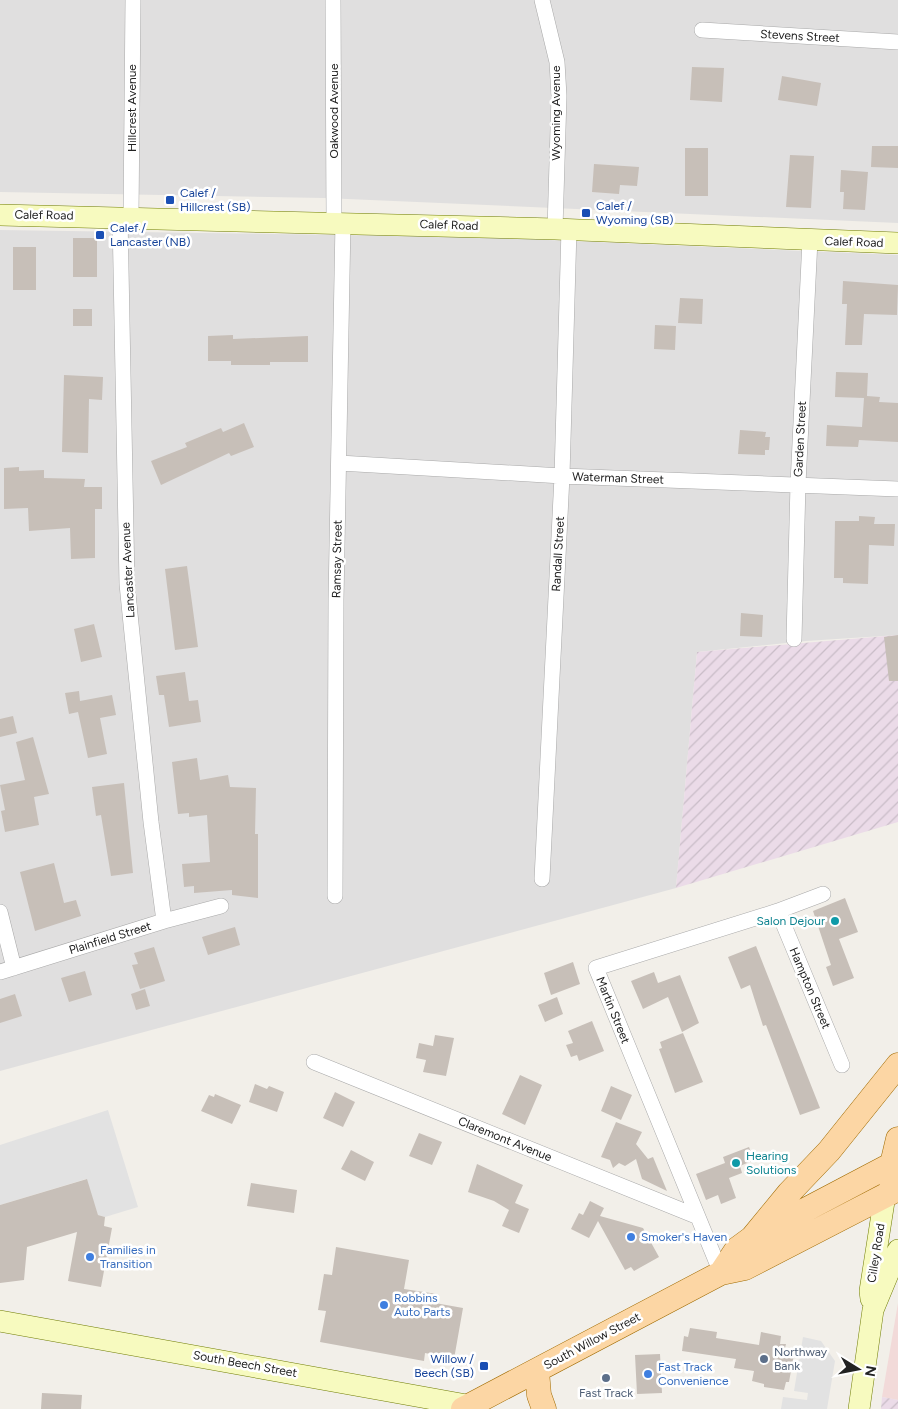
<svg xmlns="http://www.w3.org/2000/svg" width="898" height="1409" font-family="Figtree,sans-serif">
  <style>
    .residential { fill: #e0dfdf }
    .commercial { fill: #f2dad9 }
    .industrial { fill: url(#industrial-furrows) }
    .parking { fill: #e2e2e2 }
    .building { fill: #c7bfb8 }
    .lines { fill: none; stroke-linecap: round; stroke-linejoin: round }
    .street-casing { stroke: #a9a9a9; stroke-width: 16 }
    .secondary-casing { stroke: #707d05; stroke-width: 22 }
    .primary-casing { stroke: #a06b00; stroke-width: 25 }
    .street { stroke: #fff; stroke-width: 15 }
    .secondary { stroke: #f7fabf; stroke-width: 21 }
    .primary { stroke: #fcd6a4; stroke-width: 24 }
    .transit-dot { fill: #1a4fb4; stroke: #fff; stroke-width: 2 }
    .culture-dot { fill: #0f9aa8; stroke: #fff; stroke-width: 2 }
    .shop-dot { fill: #3f7fe0; stroke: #fff; stroke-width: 2 }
    .service-dot { fill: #5c6f8a; stroke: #fff; stroke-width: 2 }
    .labels { text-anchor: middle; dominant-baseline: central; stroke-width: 5; stroke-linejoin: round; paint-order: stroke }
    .street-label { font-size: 12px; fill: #222; stroke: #fff }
    .transit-label { font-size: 12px; fill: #164399; stroke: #fff; text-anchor: start }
    .culture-label { font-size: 12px; fill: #0d838f; stroke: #fff; text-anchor: end }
    .shop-label { font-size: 12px; fill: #366cbe; stroke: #fff; text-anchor: start }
    .service-label { font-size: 12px; fill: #4e5e75; stroke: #fff; text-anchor: start }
  </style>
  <defs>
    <pattern id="industrial-furrows" width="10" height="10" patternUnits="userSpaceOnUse" patternTransform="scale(1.25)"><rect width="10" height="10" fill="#ebdbe8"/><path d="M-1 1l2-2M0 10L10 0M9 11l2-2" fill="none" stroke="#c9bcc7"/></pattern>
  </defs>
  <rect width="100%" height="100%" fill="#f2efe9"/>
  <path class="residential" d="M0,0h898v223l-574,-25 -324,-6z
    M0,230l480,7 418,18v380l-92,6 -109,11 -21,236 -676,183z"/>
  <path class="commercial" d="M898,1303v97l-16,-3z"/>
  <path class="industrial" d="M898,635v187l-222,66 21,-236z
    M882,1397l16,3v9h-17z"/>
  <path class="parking" d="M108,1110l30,97 -33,10 -7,-2 -12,-36 -86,26v-60z
    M803,1337l18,4 14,20 -8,48h-46l2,-12 24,3 1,-7 -14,-2z"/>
  <path class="building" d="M692,67l32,1 -2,34 -32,-2z
    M782,76l39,7 -4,23 -39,-6z
    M872,146h26v22l-27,-1z
    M685,148h23v48h-23z
    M790,155l24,1 -3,52 -25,-1z
    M594,164l45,3 -2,19 -17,-1 -1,9 -27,-2z
    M841,170l27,2 -3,38 -22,-1 1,-17h-4z
    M73,238h24v39h-24z
    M13,247h23v43h-23z
    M843,281l55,4 -1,30 -33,-1 -2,31h-17l2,-41h-5z
    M680,298l23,1 -1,25 -24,-1z
    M73,309h19v17h-19z
    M655,325l21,1 -1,24 -21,-1z
    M233,335v4l75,-3v26h-38v3h-39v-4h-23v-25z
    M836,372l32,1 -1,23 13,1 -1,5 19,1v39l-39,-2 -1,7 -32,-1 1,-21 35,2 2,-29 -29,-1z
    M64,375l39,2 -1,23 -13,-1 -1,54 -26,-1z
    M244,423l10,24 -23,9 -2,-3 -68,32 -10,-24 36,-14 -2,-4 36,-15 2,4z
    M740,430l26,2 -1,5h5l-1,13h-4v5l-27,-1z
    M19,467v4l25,-1v8l41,1 -1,8h18v22h-7v49l-24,1 -1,-31 -41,3 -1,-23 -24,1v-41z
    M859,516l16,1 -1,7h21l-1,22 -25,-1 -1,39 -25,-1v-5h-9l1,-57h24z
    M187,566l11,81 -23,3 -10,-81z
    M741,613l22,2 -1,22 -22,-1z
    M94,624l8,33 -21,5 -7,-33z
    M898,635v46h-9l-5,-44z
    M185,672l4,29 9,-1 3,22 -32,5 -5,-32h-5l-3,-19z
    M79,691l1,10 32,-6 4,20 -16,3 7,36 -19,4 -10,-46 -9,2 -4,-21z
    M13,716l4,17 -17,4v-18z
    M33,737l16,57 -15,3 5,28 -34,7 -4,-21 4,-1 -5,-25 25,-5 -9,-38z
    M197,758l3,22 28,-5 2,12 26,1 -1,46h3v64l-26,-3v-5l-38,3v-7l-10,1 -2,-23 28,-2 -3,-47 -18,2v-4l-11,1 -6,-52z
    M124,783l9,90 -22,3 -10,-61 -5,1 -4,-29z
    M54,863l10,40 12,-3 5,16 -46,15 -15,-59z
    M845,898l13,34 -19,7 15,39 -21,8 -7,-19 5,-2 -18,-54z
    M235,927l5,18 -32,10 -6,-18z
    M756,946l64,162 -20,7 -34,-90 -3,1 -13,-41 -9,4 -13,-32z
    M154,947l11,34 -25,8 -8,-24 6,-1 -4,-11z
    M573,962l7,22 -29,11 -7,-22z
    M85,971l7,24 -23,7 -8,-24z
    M654,972l4,11 22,-8 19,48 -17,9 -14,-35 -25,12 -12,-28z
    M145,989l5,17 -14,4 -5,-16z
    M15,994l7,22 -22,7v-24z
    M557,997l6,17 -18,8 -7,-17z
    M592,1021l12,30 -25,10 -2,-6 -6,2 -5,-12 7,-2 -5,-12z
    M683,1033l20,49 -28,11 -16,-44 3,-1 -2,-6z
    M435,1035l19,3 -8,38 -23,-4 3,-12 -10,-2 3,-15 14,3z
    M520,1075l22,10 -17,40 -23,-11z
    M255,1084l12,5 2,-3 15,6 -7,20 -28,-10z
    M611,1086l21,9 -11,25 -20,-9z
    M335,1092l20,10 -12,25 -20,-9z
    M215,1094l26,11 -9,19 -31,-13 8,-16 5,2z
    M616,1122l26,10 -6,12 12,15 5,-2 14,34 -25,-12 -6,-20 -11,7 -6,-3 -6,5 -3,-8 -9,-3z
    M419,1133l23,9 -10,23 -23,-9z
    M749,1147l5,13 -14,6 2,7 -13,5 7,20 -15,6 -3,-9 -12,5 -10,-26 29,-11 -2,-6z
    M351,1150l23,12 -9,19 -24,-12z
    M477,1164l46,21 -8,18 14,6 -10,24 -17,-7 7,-16 -15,-9 -26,-9z
    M87,1179l11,36 7,2 -1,9 8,2 -11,59 -33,-6 9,-49 -50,15 -3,33 -24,3v-78z
    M251,1183l46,7 -3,23 -47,-7z
    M590,1201l14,7 -4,8 43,12 16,29 -25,14 -3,-4 -6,3 -27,-49 -9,17 -18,-9 8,-16 4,2z
    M336,1247l73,13 -5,29 33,5 -2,9 28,5 -9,51 -29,-6 -1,8 -104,-19 6,-31 -8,-1 6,-36 8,1z
    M690,1328l27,4 -1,6 43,7 2,-13 20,4 -1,8h6l-2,8 10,2 -5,28h-3l-2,8 -20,-3v-3l-12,-3 2,-10 -20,-3 2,-9 -54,-8 2,-15 4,1z
    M660,1354l2,39 -25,1 -2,-39z
    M42,1393l40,2 -1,14h-40z"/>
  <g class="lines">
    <g class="street-casing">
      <path id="street" d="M333,0l1,222
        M542,0l15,62 2,34 -4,133
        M702,30l196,12
        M120,216l7,368 24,238 13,99
        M131,217l2,-217
        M339,463l223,13 336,13
        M794,639l4,-155 12,-244
        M542,879l20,-403 7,-247
        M335,896l1,-296 7,-378
        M778,911l64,154
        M0,912l14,56
        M0,972l164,-51 57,-15
        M314,1062l382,154
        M721,1273l-125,-305 182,-57 45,-17"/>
    </g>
    <g class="secondary-casing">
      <path id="secondary" d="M0,215l555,14 343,14
        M871,1299l-1,-8 15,-96
        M0,1321l472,85
        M859,1409l14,-99 25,-60"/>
    </g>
    <g class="primary-casing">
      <path id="primary" d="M889,1177l9,-38
        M752,1238l37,-45 40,-42 69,-86
        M721,1273l16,-24 15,-11 146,-77
        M537,1371l2,24 5,14
        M463,1409l258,-136 24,-5 153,-79"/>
    </g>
    <use href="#street" class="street"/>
    <use href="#secondary" class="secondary"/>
    <use href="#primary" class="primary"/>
  </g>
  <g class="transit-dot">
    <rect x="165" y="195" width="10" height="10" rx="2.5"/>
    <rect x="581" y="208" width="10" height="10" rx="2.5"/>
    <rect x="95" y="230" width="10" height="10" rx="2.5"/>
    <rect x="479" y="1361" width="10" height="10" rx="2.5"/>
  </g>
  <g class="culture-dot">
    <circle cx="835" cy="921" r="5"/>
    <circle cx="736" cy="1163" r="5"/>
  </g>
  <g class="shop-dot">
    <circle cx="631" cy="1237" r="5"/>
    <circle cx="90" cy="1257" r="5"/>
    <circle cx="384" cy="1305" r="5"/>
    <circle cx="648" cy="1374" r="5"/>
  </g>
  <g class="service-dot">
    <circle cx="764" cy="1359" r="5"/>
    <circle cx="606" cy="1378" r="5"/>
  </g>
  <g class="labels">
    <g class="street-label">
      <text transform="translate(800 36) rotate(3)">Stevens Street</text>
      <text transform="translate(132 108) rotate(-90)">Hillcrest Avenue</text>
      <text transform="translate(334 111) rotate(-90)">Oakwood Avenue</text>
      <text transform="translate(556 113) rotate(-90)">Wyoming Avenue</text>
      <text transform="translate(44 215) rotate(1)">Calef Road</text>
      <text transform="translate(449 225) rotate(2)">Calef Road</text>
      <text transform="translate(854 242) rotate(2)">Calef Road</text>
      <text transform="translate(800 439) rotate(-87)">Garden Street</text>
      <text transform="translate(618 478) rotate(2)">Waterman Street</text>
      <text transform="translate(558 554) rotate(-87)">Randall Street</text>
      <text transform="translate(337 559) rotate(-89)">Ramsay Street</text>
      <text transform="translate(128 570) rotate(-93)">Lancaster Avenue</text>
      <text transform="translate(110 938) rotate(-17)">Plainfield Street</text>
      <text transform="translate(810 988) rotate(67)">Hampton Street</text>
      <text transform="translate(613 1010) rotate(68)">Martin Street</text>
      <text transform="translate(505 1139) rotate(22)">Claremont Avenue</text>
      <text transform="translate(876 1253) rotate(-81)">Cilley Road</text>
      <text transform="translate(592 1341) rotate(-28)">South Willow Street</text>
      <text transform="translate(245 1364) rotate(10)">South Beech Street</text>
    </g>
    <g class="transit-label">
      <text x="180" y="193">Calef /<tspan x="180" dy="14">Hillcrest (SB)</tspan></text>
      <text x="596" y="206">Calef /<tspan x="596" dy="14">Wyoming (SB)</tspan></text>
      <text x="110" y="228">Calef /<tspan x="110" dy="14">Lancaster (NB)</tspan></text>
      <text x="474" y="1359" text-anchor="end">Willow /<tspan x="474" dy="14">Beech (SB)</tspan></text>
    </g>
    <g class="culture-label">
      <text x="825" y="921">Salon Dejour</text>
      <text x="746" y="1156" text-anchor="start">Hearing<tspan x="746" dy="14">Solutions</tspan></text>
    </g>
    <g class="shop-label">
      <text x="641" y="1237">Smoker's Haven</text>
      <text x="100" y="1250">Families in<tspan x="100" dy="14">Transition</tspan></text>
      <text x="394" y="1298">Robbins<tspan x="394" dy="14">Auto Parts</tspan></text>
      <text x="658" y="1367">Fast Track<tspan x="658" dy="14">Convenience</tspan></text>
    </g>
    <g class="service-label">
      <text x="774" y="1352">Northway<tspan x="774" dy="14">Bank</tspan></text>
      <text x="606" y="1393" text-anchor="middle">Fast Track</text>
    </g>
  </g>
  <g transform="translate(858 1369) rotate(100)" stroke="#ffffff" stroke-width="4" paint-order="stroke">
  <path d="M0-4L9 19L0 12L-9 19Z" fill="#222222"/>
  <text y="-8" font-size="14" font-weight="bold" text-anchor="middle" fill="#222222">N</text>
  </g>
</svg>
